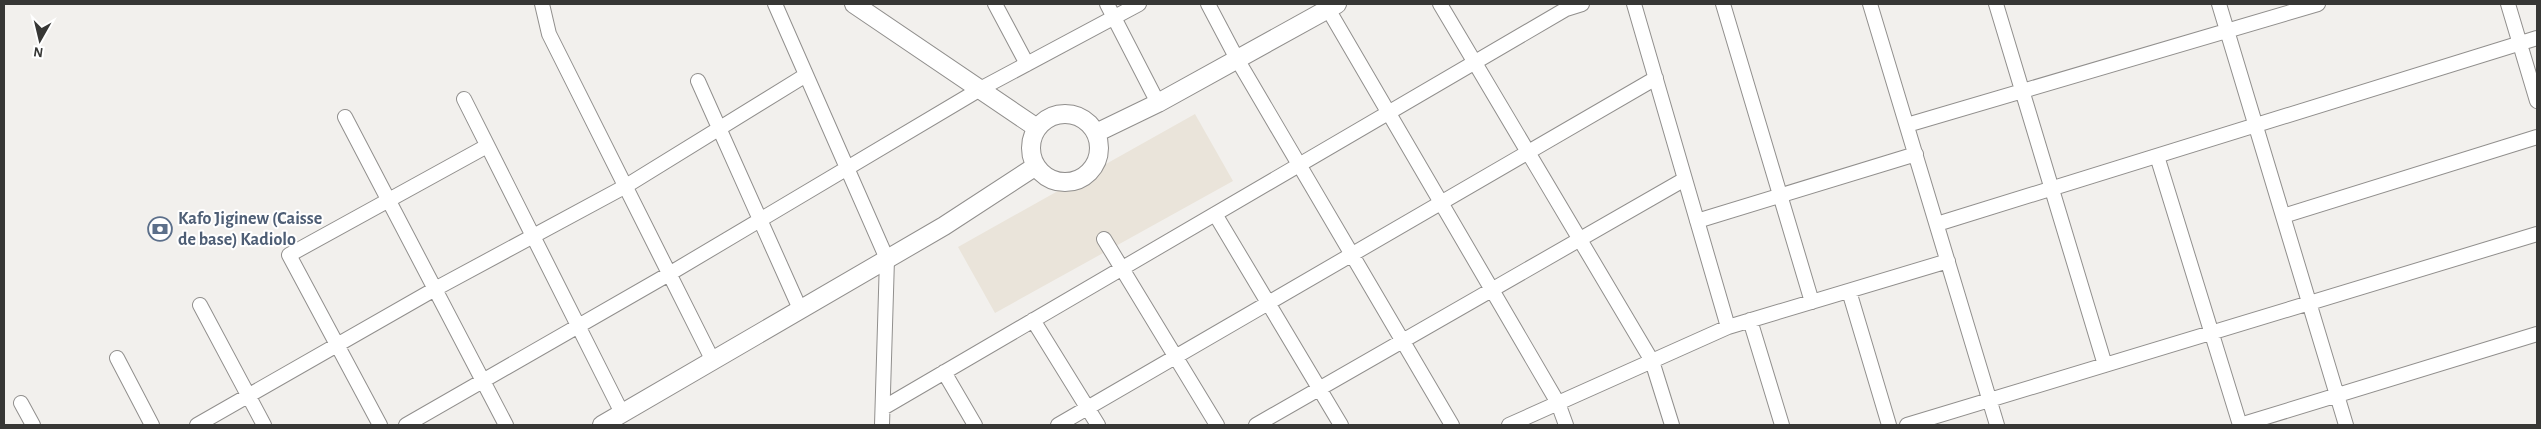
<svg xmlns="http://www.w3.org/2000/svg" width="2541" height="429" font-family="'Alegreya Sans',sans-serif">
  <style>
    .built { fill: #eae4da }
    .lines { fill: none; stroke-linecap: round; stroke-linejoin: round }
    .minor-casing { stroke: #918f8d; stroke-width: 16 }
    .major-casing { stroke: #918f8d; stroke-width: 20 }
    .minor { stroke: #fff; stroke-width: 14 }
    .major { stroke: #fff; stroke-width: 18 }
    .labels { text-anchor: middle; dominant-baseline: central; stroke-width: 4; stroke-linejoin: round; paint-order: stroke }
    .service-label { font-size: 18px; font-weight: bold; fill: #4e5e75; stroke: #fff; text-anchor: start }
  </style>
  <rect width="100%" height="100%" fill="#f2f0ed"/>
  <path class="built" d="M1195,114l38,67 -238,132 -37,-66z"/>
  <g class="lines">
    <g class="minor-casing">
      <path id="minor" d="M542,4l7,30 164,327
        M775,4l112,255 -5,166
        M995,4l32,60
        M1107,4l51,99
        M1208,4l29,55 215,366
        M1440,4l212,357 20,64
        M1634,4l94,323
        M1723,4l89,298
        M1870,4l127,421
        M1996,4l109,361
        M2219,4l127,421
        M2508,4l29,97
        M1328,9l230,394 8,22
        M698,81l102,228
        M464,99l158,314
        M345,117l161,308
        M1907,125l411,-121
        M2157,156l83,269
        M1215,214l126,211
        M2283,216l254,-79
        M1697,221l219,-67
        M1937,224l600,-186
        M1104,239l113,186
        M1849,291l40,134
        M200,305l64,120
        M1033,320l65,105
        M1750,320l32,105
        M117,358l35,67
        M944,372l31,53
        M21,403l12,22
        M883,408l683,-399 16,-5
        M197,425l238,-136 191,-103 180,-111
        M380,425l-91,-170 198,-109
        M406,425l263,-151 313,-186 157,-84
        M1058,425l598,-347
        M1256,425l429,-246
        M1509,425l219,-98 220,-66
        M1907,425l630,-191
        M2240,425l297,-91"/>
    </g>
    <g class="major-casing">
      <path id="major" d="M854,4l183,124
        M1031 148a34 34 0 1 1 68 0a34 34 0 1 1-68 0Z
        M1096,133l62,-30 179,-99
        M602,425l342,-199 92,-60"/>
    </g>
    <use href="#minor" class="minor"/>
    <use href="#major" class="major"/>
  </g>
  <defs>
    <g id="bank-ring" transform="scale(1.25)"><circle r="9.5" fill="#fff" stroke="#5c6f8a" stroke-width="1.5"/><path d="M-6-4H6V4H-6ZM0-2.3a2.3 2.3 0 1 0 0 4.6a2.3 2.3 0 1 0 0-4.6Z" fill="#5c6f8a"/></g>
  </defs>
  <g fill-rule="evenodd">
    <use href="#bank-ring" x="160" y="229"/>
  </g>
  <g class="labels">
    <g class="service-label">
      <text x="178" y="219">Kafo Jiginew (Caisse<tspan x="178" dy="21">de base) Kadiolo</tspan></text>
    </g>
  </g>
  <rect width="2541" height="429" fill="none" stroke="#373735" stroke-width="10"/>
  <g transform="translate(40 40) rotate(188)" stroke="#ffffff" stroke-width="4" paint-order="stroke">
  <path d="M0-4L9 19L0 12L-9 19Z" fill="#373735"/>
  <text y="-8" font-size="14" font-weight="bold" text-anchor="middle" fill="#373735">N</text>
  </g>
</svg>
